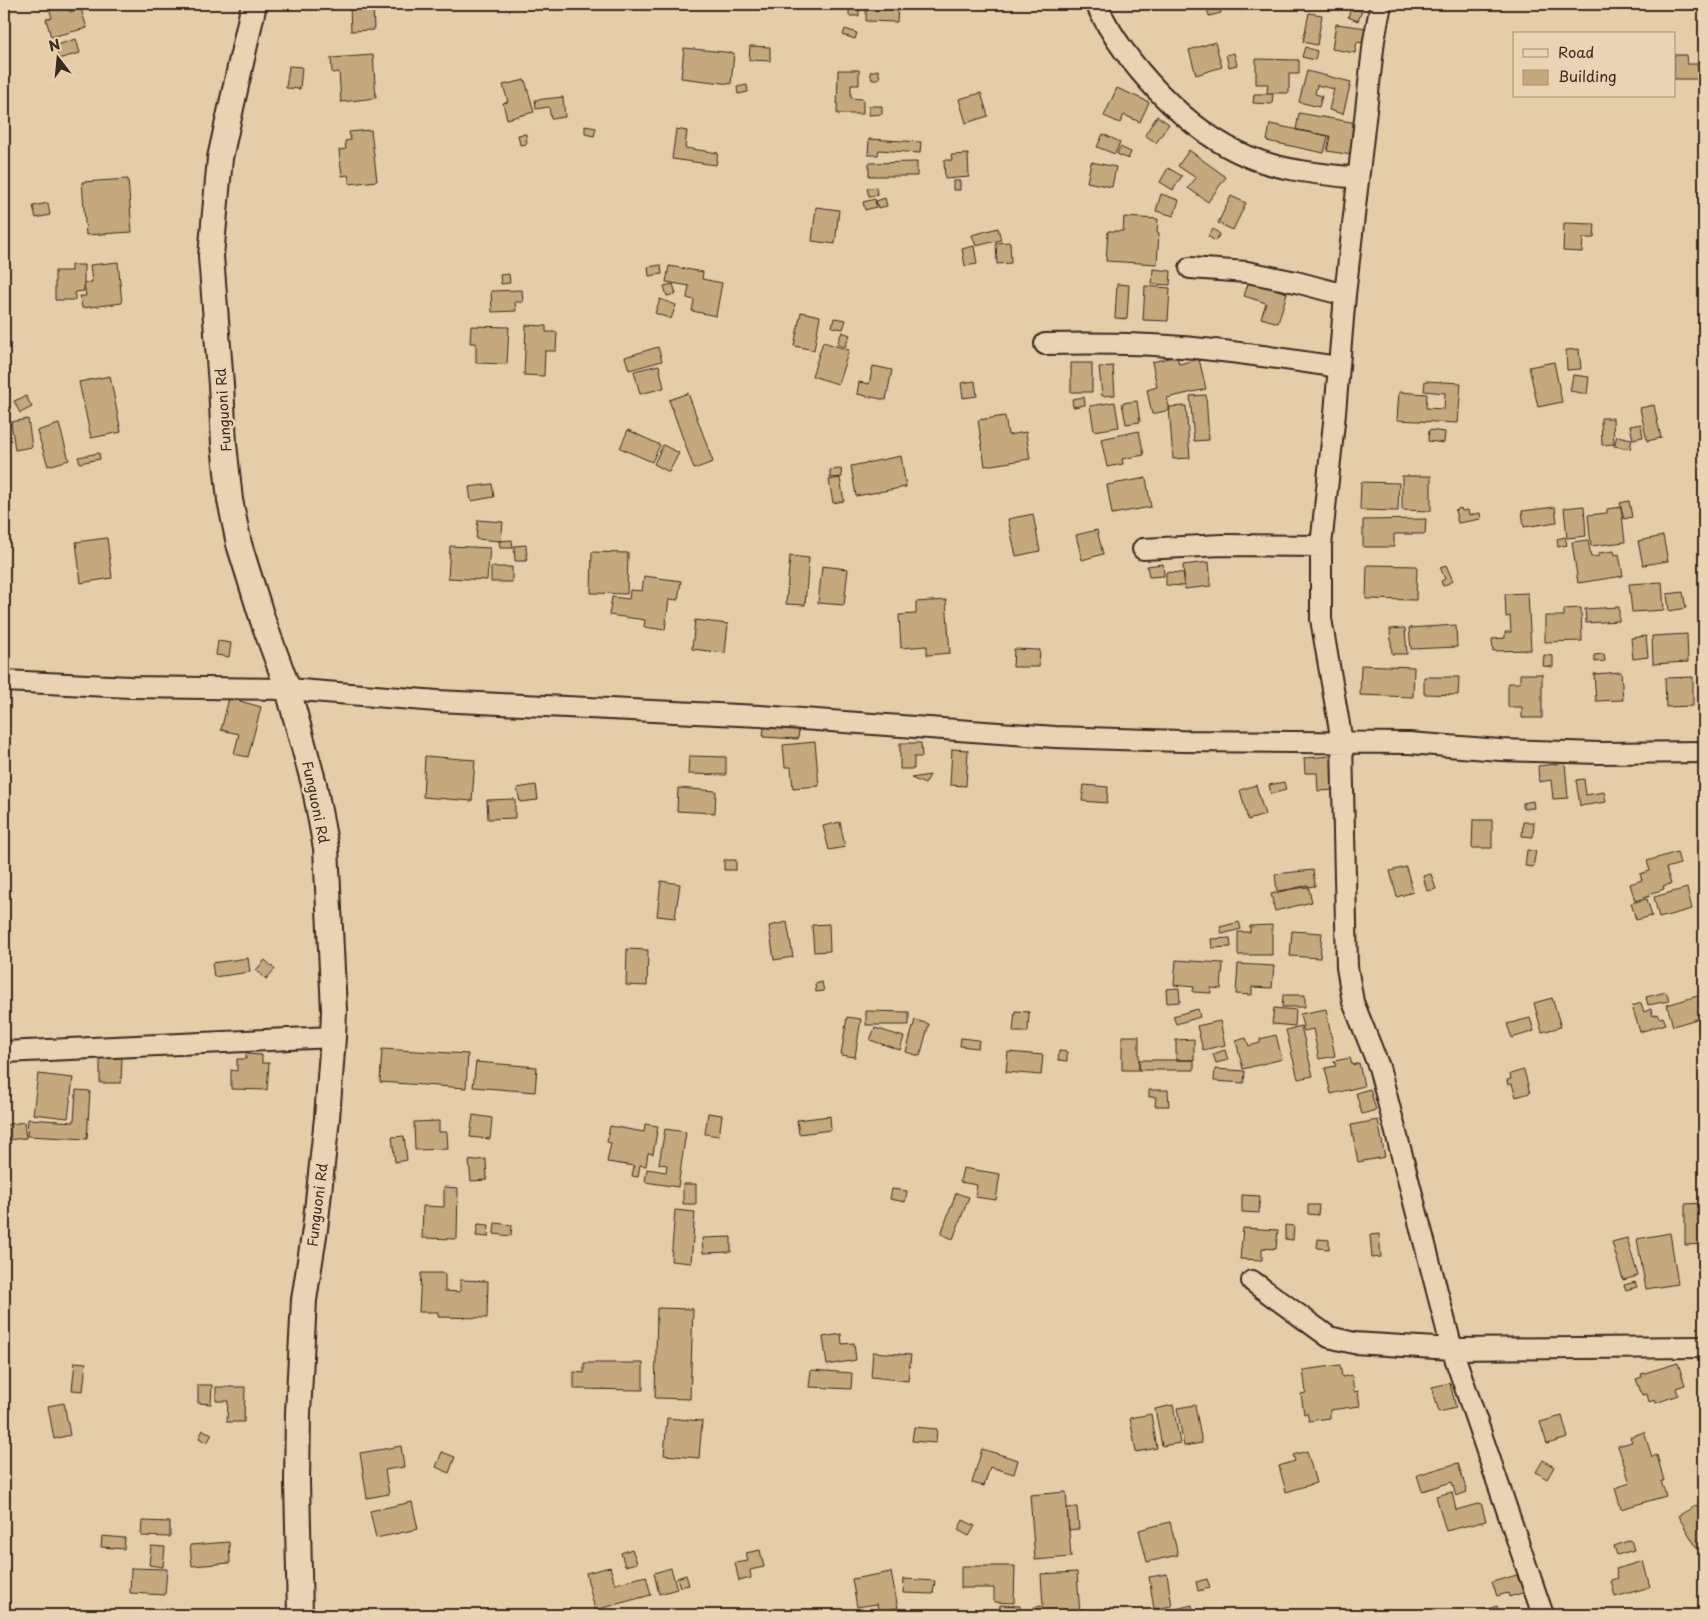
<svg xmlns="http://www.w3.org/2000/svg" width="1708" height="1619" font-family="'Playpen Sans',sans-serif">
  <style>
    .building { fill: #c5a87d; stroke: #3b2a1e }
    .lines { fill: none; stroke-linecap: round; stroke-linejoin: round }
    .minor-casing { stroke: #3b2a1e; stroke-width: 24 }
    .tertiary-casing { stroke: #3b2a1e; stroke-width: 28 }
    .minor { stroke: #e9d3b2; stroke-width: 20 }
    .tertiary { stroke: #e9d3b2; stroke-width: 24 }
    .labels { text-anchor: middle; dominant-baseline: central; stroke-width: 5; stroke-linejoin: round; paint-order: stroke }
    .street-label { font-size: 14px; fill: #3b2a1e; stroke: #e9d3b2 }
  </style>
  <rect width="100%" height="100%" fill="#e5cdaa"/>
  <filter id="ink" filterUnits="userSpaceOnUse"><feTurbulence type="fractalNoise" baseFrequency=".02" numOctaves="2"/><feDisplacementMap in="SourceGraphic" scale="10" xChannelSelector="R" yChannelSelector="G"/><feConvolveMatrix kernelMatrix="1 2 1 2 8 2 1 2 1" color-interpolation-filters="sRGB"/></filter>
  <g filter="url(#ink)">
    <path class="building" d="M48,4h20l2,8 11,-3 6,19 -36,9 -5,-18 6,-1z
      M445,4h26v2h-26z
      M373,5l1,25 -23,1 -1,-25z
      M849,5l10,1v10h-10z
      M1220,5l1,8 -12,3 -2,-8z
      M866,6l32,1 -1,15 -31,-1z
      M1351,8l11,3 -4,10 -10,-4z
      M1309,13l13,2 -5,30 -14,-3z
      M1336,24l31,4 -2,15 -8,-1 -2,11 -23,-4z
      M845,29l12,4 -2,6 -12,-4z
      M76,39l4,14 -22,6 -4,-13z
      M1215,42l7,25 -26,8 -7,-25z
      M750,46l20,1v14l-21,-1z
      M1305,47l12,4 -2,9 -13,-3z
      M684,48l50,5 -3,31 -50,-6z
      M1234,53l3,12 -8,2 -3,-12z
      M373,55l3,43 -35,4 -2,-30 -7,1 -1,-15z
      M1674,55h12l1,9h17v15h-30z
      M1256,59l43,1v14h-10v19h-22l1,-9h-12z
      M289,66l13,1 -2,22 -14,-1z
      M838,70h21v15h-8v13l12,1v15h-26z
      M878,70l2,8 -8,2 -2,-8z
      M1307,71l44,11 -8,32 -14,-4 5,-21 -17,-4 -2,9 7,2 -3,11 -20,-5z
      M525,80l9,32 -27,7 -4,-16 5,-1 -5,-17z
      M747,85l1,7 -10,2 -1,-7z
      M1117,88l32,14 -9,20 -16,-7 -4,8 -16,-7z
      M981,93l7,23 -22,7 -7,-24z
      M1254,94h19l-1,10 -19,-1z
      M563,97l2,20 -14,2 -2,-12 -13,2 -1,-9z
      M869,106h13v8l-13,1z
      M1299,113l58,10 -5,32 -25,-4 3,-15 -34,-6z
      M1157,116l12,8 -13,19 -11,-8z
      M1270,124l58,12 -4,17 -57,-12z
      M585,126l11,2 -2,8 -9,-2z
      M676,129l11,2 -2,17 33,5 -2,12 -44,-6z
      M371,130l6,51 -27,3 -2,-9 -6,1 -3,-26 7,-1 -1,-8 6,-1 -2,-8z
      M526,134l1,10 -7,1 -2,-10z
      M1103,134l17,8 -5,12 -18,-7z
      M869,139l52,3 -1,11 -41,-3 -1,5h-10z
      M1120,147l11,5 -3,7 -11,-5z
      M1189,150l37,27 -18,25 -20,-14 8,-10 -18,-12z
      M968,154l1,23 -24,2 -1,-19h8l-1,-5z
      M917,162v14h-48v-13z
      M1091,162l25,5 -4,20 -25,-5z
      M1168,168l14,8 -9,14 -13,-8z
      M128,179l4,53 -46,3 -4,-53z
      M953,181h7v9h-7z
      M876,187l1,8 -8,1 -2,-7z
      M1161,194l18,6 -5,16 -18,-5z
      M1231,196l15,7 -13,27 -15,-7z
      M885,198l2,8 -9,2 -2,-7z
      M875,199l1,8 -11,3 -2,-8z
      M48,203l2,12 -14,3 -3,-12z
      M816,207l23,3 -4,34 -23,-3z
      M1124,217l34,2 -1,14h2l-2,31 -51,-3 2,-30h15z
      M1564,223l31,1 -1,14h-11l-1,14 -19,-1z
      M998,228l3,12 -25,6 -4,-11z
      M1213,229l7,5 -5,7 -7,-5z
      M1010,242l1,21 -14,1 -1,-21z
      M974,246l3,18 -12,2 -3,-17z
      M118,262l4,41 -40,5 -2,-12h6l-2,-13 8,-1 -2,-17z
      M71,265h13v26l-9,1v8h-20v-29h16z
      M661,265l1,9 -13,2 -1,-9z
      M669,266l34,6 -1,7 20,4 -6,33 -24,-5 2,-11 -7,-2 2,-12 -23,-4z
      M1153,269l18,2 -1,14 -18,-1z
      M509,274l1,9 -9,1 -1,-9z
      M1249,281l38,12 -9,30 -17,-5 5,-15 -22,-7z
      M673,284l3,10 -9,2 -3,-10z
      M1117,284l12,1 -2,34 -12,-1z
      M1145,286l25,2 -2,33 -25,-1z
      M522,290l1,12h-8l1,9 -24,1 -1,-21z
      M660,299l16,6 -5,14 -16,-6z
      M801,312l19,4 -6,34 -20,-4z
      M834,318l12,2 -3,9 -11,-2z
      M526,325l20,1v6h11l-1,19h-11l-1,25 -20,-1z
      M471,326l38,1 -2,37 -31,-1v-20h-6z
      M842,332l8,3 -5,12 -8,-3z
      M823,342l26,8 -11,34 -26,-8z
      M658,347l4,14 -33,9 -4,-13z
      M1579,349l2,20 -14,1 -1,-20z
      M1177,356l2,8 20,-5 7,30 -39,9 3,12 -18,4 -5,-24 10,-3 -5,-25z
      M1554,362l8,40 -24,5 -9,-40z
      M1071,363h21v29h-21z
      M659,365l5,23 -24,6 -6,-23z
      M873,366l19,4 -6,30 -29,-6 2,-12 10,2z
      M1113,366l2,29 -13,1 -3,-29z
      M1573,375l16,2 -2,17 -17,-3z
      M110,376l11,56 -30,6 -12,-56z
      M975,381l2,15 -14,2 -2,-15z
      M1425,381l36,2 -3,40 -61,-3 2,-28 28,2 -1,14 18,1 1,-16 -21,-2z
      M688,393l25,69 -19,7 -25,-69z
      M1206,395l3,45 -15,1 -4,-45z
      M26,396l6,11 -12,6 -6,-12z
      M1084,397l1,8 -12,2 -1,-8z
      M1137,401l3,21 -14,2 -4,-21z
      M1115,402l4,25 -25,4 -4,-25z
      M1654,405l7,33 -14,3 -7,-33z
      M1186,406l4,52 -17,1 -4,-52z
      M1005,416l3,19 18,-3 4,27 -45,7 -7,-46z
      M1601,418h12l1,26 -12,1z
      M28,419l4,28 -17,3 -4,-28z
      M59,424l10,36 -21,6 -11,-35z
      M1641,424l2,13 -10,2 -3,-13z
      M628,430l32,15 -8,17 -32,-14z
      M1429,430l16,2 -1,11 -16,-2z
      M1139,431l5,24 -22,4 1,5 -16,3 -6,-28z
      M1617,436l15,3 -2,10 -16,-3z
      M663,445l16,8 -10,19 -15,-8z
      M99,453l1,6 -20,4 -2,-6z
      M901,456l5,31 -50,9 -5,-30z
      M841,469l1,8 -12,1v-8z
      M1402,476h29v35l-29,-1z
      M840,478l4,23 -11,2 -4,-23z
      M1146,478l5,29 -39,7 -5,-29z
      M1361,482l38,1 -1,28 -38,-1z
      M492,484l2,13 -23,4 -2,-14z
      M1629,501l3,16 -8,2 -4,-16z
      M1584,506l2,30 -19,2 -3,-30z
      M1555,507l2,15 -33,5 -2,-16z
      M1621,507l4,35 -34,4 -3,-31 19,-2v-4z
      M1461,508l1,3 6,-1 1,5 11,-2 1,6 -23,4 -3,-13z
      M1033,514l7,37 -24,5 -8,-37z
      M1426,519l-1,15h-31v13h-31v-27z
      M478,520l25,2 -2,19 -25,-2z
      M1097,530l6,24 -21,6 -6,-25z
      M1663,536l5,25 -25,4 -5,-24z
      M1565,537l2,8 -9,2 -1,-8z
      M107,538l5,40 -31,5 -5,-41z
      M512,540l1,8h-13l-1,-7z
      M1588,540l3,17 8,-1v-3l15,-2 1,4 4,-1 4,22 -45,7 -6,-41z
      M526,545l1,16h-12l-1,-15z
      M450,546l40,2 -3,32 -39,-2z
      M592,552l36,1 -1,41 -36,-1z
      M790,556l19,2 -4,47 -19,-1z
      M1209,562l2,24 -26,3 -2,-24z
      M1163,564l1,12 -15,1 -2,-11z
      M1367,565l50,1 -1,34 -50,-1z
      M1446,565l7,16 -10,5 -2,-5 4,-2 -5,-12z
      M822,566l26,3 -4,36 -26,-2z
      M491,567h21v15h-21z
      M1166,572l18,1v13l-18,-1z
      M644,576l37,5 -3,19 -9,-1 -4,31 -21,-3 1,-7 -36,-5 3,-18 17,2 1,-9 12,1z
      M1662,582l2,28 -32,2 -3,-28z
      M1683,592l3,16 -17,3 -2,-17z
      M1528,593l3,57 -38,1 -1,-12 13,-1v-6h6l-1,-16 -4,1 -1,-23z
      M946,600l4,53 -23,2v-9l-26,2 -2,-33 17,-1v-12z
      M1619,607v14l-33,2 -1,-14z
      M1581,608l1,33 -37,1v-26h19v-7z
      M695,620l33,4 -3,29 -33,-4z
      M1456,625l1,22 -46,2 -2,-21z
      M1405,628l2,26h-15l-2,-25z
      M1687,634l1,28 -35,2 -1,-28z
      M1646,636l2,21 -15,2 -2,-21z
      M218,641l13,2 -2,14 -13,-2z
      M1014,649l26,1 -1,17h-26z
      M1604,654l1,7 -10,1 -1,-7z
      M1544,655l9,1v11l-10,-1z
      M1361,665l53,2 -1,30 -53,-2z
      M1621,672l2,28 -27,1 -2,-27z
      M1520,674h22v44h-20v-11h-14v-24h12z
      M1424,677h35l-1,18 -34,-1z
      M1693,677v29l-27,1 -1,-29z
      M229,698l32,9 -13,50 -14,-3 5,-20 -18,-4z
      M764,727l35,3 -1,9 -35,-2z
      M815,742l4,44 -26,2 -2,-21h-6l-2,-22z
      M900,743h21l1,14h-8v12h-14z
      M952,749l16,1 -2,36 -16,-1z
      M425,756l50,4 -3,41 -49,-4z
      M689,756l37,1v18l-38,-1z
      M1332,756l3,34 -17,1 -1,-18h-12l-1,-15z
      M1565,763l3,35 -15,1 -2,-19 -12,2 -1,-16z
      M930,775l-5,9 -14,-6z
      M1584,779l2,16 18,-3 2,10 -26,4 -4,-26z
      M1284,782l2,8 -15,4 -2,-9z
      M536,785l2,15 -18,2 -3,-14z
      M1084,785l24,2 -1,16 -25,-2z
      M1256,785l9,30 -17,5 -8,-30z
      M678,788l38,3 -1,22 -38,-2z
      M515,799v19l-27,1 -1,-19z
      M1533,801l1,7 -11,1v-6z
      M1473,820h19v28h-20z
      M840,822l5,25 -16,3 -6,-24z
      M1523,822h11l-1,15 -11,-1z
      M1527,850l9,1 -3,16 -8,-1z
      M1677,852l3,12 -14,4 5,16 -8,2 1,3 -15,5 1,2 -15,5 -5,-17 12,-4 -2,-6 10,-3 -3,-10z
      M724,860h12v10h-12z
      M1406,867l7,25 -16,5 -7,-26z
      M1313,870l2,16 -38,5 -2,-17z
      M1431,874l5,15 -9,2 -4,-15z
      M661,881l19,3 -5,34 -18,-2z
      M1308,885l4,17 -37,9 -4,-17z
      M1687,888l5,21 -33,9 -5,-21z
      M1647,899l5,17 -16,4 -5,-17z
      M787,922l6,35 -19,3 -5,-34z
      M1239,922l2,7 -19,5 -2,-7z
      M829,924l1,27 -16,1 -2,-27z
      M1272,925v30h-34v-23h12v-6z
      M1292,931l30,2 -2,25 -30,-2z
      M1230,938l1,9 -19,1 -1,-9z
      M627,949l21,1 -1,36 -21,-1z
      M248,958l2,14 -36,5 -2,-14z
      M265,960l10,9 -9,10 -10,-9z
      M1176,960l47,3 -2,26 -10,-1v5l-18,-1 1,-5 -20,-2z
      M1238,964l36,2 -2,22 -20,-1v8l-16,-1z
      M822,982l2,9 -8,1 -1,-8z
      M1179,988l1,14 -13,1 -1,-14z
      M1666,992l3,9 -21,4 -2,-8z
      M1283,995h22v12h-23z
      M1701,995l3,11v11l-31,9 -6,-21z
      M1552,998l9,29 -19,5 -8,-29z
      M1641,1003l3,9 7,-3 2,7 5,-2 2,4 3,-1 3,7 -26,8 -8,-26z
      M1274,1008l22,2 -1,16 -23,-2z
      M1198,1009l2,8 -24,7 -3,-8z
      M1326,1009l9,47 -16,3 -6,-30 -9,2 -4,-17z
      M866,1011l43,1v13h-43z
      M1015,1011l14,1 -1,20h-15z
      M847,1017l14,2 -6,38 -14,-2z
      M1530,1018l4,13 -22,7 -5,-14z
      M915,1020l14,4 -9,32 -14,-4z
      M1220,1021l5,24 -22,5 -6,-24z
      M1301,1026l12,50 -15,3 -12,-49z
      M875,1028l29,9 -4,13 -30,-10z
      M1276,1035l6,24 -39,10 -7,-28 10,-3 3,8 11,-3v-4z
      M1122,1036h17v34h-17z
      M961,1038l18,2 -1,8 -18,-2z
      M1194,1039v21h-18v-20z
      M382,1049l86,5 -2,34 -86,-6z
      M1225,1050l3,10 -12,3 -3,-9z
      M1059,1051l8,1v9l-9,-1z
      M1008,1052l35,3 -2,20 -35,-3z
      M246,1054l16,1v8h7l-2,27 -36,-1v-19l6,1v-12h9z
      M100,1058h22l-1,25h-21z
      M1350,1058l2,7 7,-2 5,23 -33,8 -6,-26 11,-2 -2,-5z
      M1139,1060h55v10h-55z
      M476,1062l61,5 -2,25 -62,-5z
      M1215,1069l30,2 -1,12 -30,-2z
      M1524,1070l6,23 -14,4 -4,-13 -4,1 -1,-5 4,-1 -1,-5z
      M38,1074l35,4 -5,40 -35,-4z
      M1370,1089l6,21 -14,4 -6,-21z
      M76,1090l14,1 -3,48 -60,-3 1,-17 46,3z
      M1149,1090h19l1,16h-14l1,-9h-7z
      M708,1113l14,2 -3,21 -14,-2z
      M473,1115l19,3 -2,21 -20,-2z
      M830,1116l1,14 -32,4 -2,-14z
      M1378,1120l7,37 -27,5 -7,-37z
      M439,1121v11h8l1,17 -33,1 -1,-28z
      M24,1122l2,16 -19,2 -2,-15z
      M645,1124l13,2 -5,28 -5,-1 -2,13 -6,-1 -2,12 -6,-1 2,-10 -27,-4 4,-19 -4,-1 3,-16 34,6z
      M665,1129l21,3 -8,55 -33,-5 2,-13 19,3 1,-7 -8,-1z
      M404,1136l3,24 -12,2 -3,-25z
      M486,1159l1,21 -16,1 -2,-20z
      M963,1168l37,6 -4,26 -21,-3 2,-12 -17,-3z
      M683,1184h13v20h-13z
      M444,1187l14,1 -1,51 -35,-1 1,-32 21,1z
      M892,1189l15,2 -2,11 -15,-3z
      M956,1193l13,4 -16,42 -12,-5z
      M1242,1195l18,1 -1,17 -17,-1z
      M1704,1203v41l-19,1v-41z
      M1308,1205h11l-1,10 -10,-1z
      M675,1210l20,2 -4,51 -20,-2z
      M495,1223l17,2 -1,11 -17,-2z
      M478,1224l11,1 -1,12 -12,-1z
      M1285,1225l9,1 -1,14 -8,-1z
      M1243,1228l35,2 -2,19 -14,-1v12l-22,-1z
      M1670,1233l8,51 -32,5 -9,-50z
      M1379,1234l2,23 -9,1 -2,-23z
      M731,1237v15l-28,1 -1,-15z
      M1627,1238l11,38 -15,4 -11,-38z
      M1318,1239l11,1v9l-12,-1z
      M421,1273h24v18l15,1v-12l28,1 -1,37 -49,-1v-5h-19z
      M1635,1282l2,5 -11,3 -2,-5z
      M657,1308l36,1 -3,90 -35,-1z
      M841,1334l1,10 12,-1 2,17 -29,5 -4,-28z
      M873,1352l38,3 -3,26 -37,-4z
      M75,1362l11,1 -3,28 -11,-1z
      M584,1363h59v27l-69,-1v-17l10,1z
      M1678,1363l7,22 -9,3 2,7 -22,8 -1,-3 -6,2 -2,-8 -5,1 -6,-16 6,-2 -1,-3z
      M1340,1365l2,12 10,-2 2,17 4,-1 2,15 -30,4v8l-21,3 -2,-8 -3,1 -3,-20 5,-1 -3,-23z
      M811,1370l41,3 -1,16 -42,-2z
      M1450,1383l6,25 -17,4 -7,-25z
      M198,1385h14l-1,19 -13,-1z
      M216,1387h29l-1,35h-17l1,-21h-12z
      M64,1403l6,32 -16,4 -6,-33z
      M1173,1405l7,38 -18,3 -7,-37z
      M1195,1405l7,38 -18,3 -7,-38z
      M1151,1414l6,34 -21,4 -6,-34z
      M1562,1416l6,22 -21,6 -7,-22z
      M667,1418l35,3 -3,37 -35,-3z
      M914,1427l23,2 -1,14 -24,-2z
      M203,1430l9,4 -5,9 -8,-5z
      M1644,1432l8,25 5,-2 7,26h-3l5,15 -45,13 -6,-21 15,-5 -12,-37 14,-4 -2,-5z
      M401,1446l3,21 -19,3 4,24 -22,4 -7,-45z
      M982,1449l36,11 -4,14 -24,-7 -6,19 -12,-3z
      M1307,1451l9,32 -30,9 -7,-26 16,-5 -2,-6z
      M442,1452l13,5 -6,16 -13,-6z
      M1543,1460l11,7 -7,12 -11,-7z
      M1458,1463l9,29 -11,4 -4,-14 -30,9 -5,-16z
      M1066,1492l5,65 -36,3 -5,-65z
      M1452,1492l4,18 25,-7 5,18 -40,10 -10,-35z
      M412,1502l6,27 -42,9 -6,-27z
      M1697,1505l7,12v34l-4,2 -22,-37z
      M1077,1507l2,22 -10,1 -2,-22z
      M963,1520l12,6 -6,10 -11,-6z
      M142,1521l28,1v15l-29,-1z
      M1170,1522l8,33 -31,7 -8,-32z
      M102,1536l23,2 -1,11 -23,-2z
      M1631,1540l3,10 -17,5 -3,-9z
      M229,1542l1,21 -38,3 -2,-21z
      M151,1546l14,1 -2,20 -14,-2z
      M632,1549l5,14 -12,3 -4,-13z
      M760,1550l4,17 -14,3 1,8 -12,3 -4,-18 13,-2 -2,-8z
      M1643,1561l7,26 -35,10 -4,-17 7,-2 -2,-9z
      M961,1566h54l-1,37 -20,-1v-14h-33z
      M610,1567l5,17 31,-8 5,19 -56,15 -9,-37z
      M131,1568l36,1 -2,26 -35,-2z
      M671,1568l6,21 -18,5 -5,-21z
      M891,1572l7,36 -20,3 -1,-7 -20,3 -5,-28z
      M1077,1572l3,43h-46v-8l9,-1 -2,-32z
      M1167,1574l5,32 -18,3 -5,-32z
      M686,1575l3,10 -9,2 -3,-9z
      M1517,1575l2,6 6,-1 4,11 -20,6 -1,-4 -11,3 -5,-14z
      M904,1579l31,2 -2,13 -30,-1z
      M1207,1579l3,9 -12,3 -2,-9z
      M1000,1605l20,1v9h-36h15z
      M1192,1605l2,10h-42z
      M1497,1606l3,9h-20l-1,-3z"/>
    <g class="lines">
      <g class="minor-casing">
        <path id="minor" d="M1096,4c29,60 91,128 153,153 34,14 73,17 109,21
          M1381,4l-7,36 -29,255 -10,118 -14,133v73l21,123 5,225 6,35 26,65 73,282 91,266
          M1190,268l57,4 49,10 49,13
          M1045,344c46,-1 92,-1 137,3 52,4 104,12 156,20
          M1143,549l79,-4 99,1
          M4,681l126,6 158,2 149,12 323,15 295,21 126,4 228,2 91,7 100,3 104,-1
          M4,1052l329,-15
          M1252,1281l77,56 25,6 98,6 252,-2"/>
      </g>
      <g class="tertiary-casing">
        <path id="tertiary" d="M254,4l-34,154 -9,98 10,129 3,59 6,56 9,44 24,77 25,68 26,95 12,64 8,162 -1,27 -6,81 -12,111 -11,71 -6,113 -1,69 3,133"/>
      </g>
      <use href="#minor" class="minor"/>
      <use href="#tertiary" class="tertiary"/>
    </g>
  </g>
  <g class="labels">
    <g class="street-label">
      <text transform="translate(223 410) rotate(-94)">Funguoni Rd</text>
      <text transform="translate(316 802) rotate(78)">Funguoni Rd</text>
      <text transform="translate(317 1205) rotate(-83)">Funguoni Rd</text>
    </g>
  </g>
  <rect width="1708" height="1619" fill="none" stroke="#e9d3b2" stroke-width="20"/>
  <rect x="10" y="10" width="1688" height="1599" fill="none" stroke="#3b2a1e" stroke-width="2" filter="url(#ink)"/>
  <rect x="1513" y="32" width="162" height="65" fill="#e9d3b2" stroke="#a38f77"/>
  <rect x="1523" y="49" width="25" height="8" fill="#e9d3b2" stroke="#a38f77"/>
  <text x="1558" y="58" font-size="15" fill="#3b2a1e">Road</text>
  <rect x="1523" y="70" width="25" height="15" fill="#c5a87d" stroke="#a38f77"/>
  <text x="1558" y="82" font-size="15" fill="#3b2a1e">Building</text>
  <g transform="translate(58 58) rotate(344)" stroke="#e9d3b2" stroke-width="4" paint-order="stroke">
  <path d="M0-4L9 19L0 12L-9 19Z" fill="#3b2a1e"/>
  <text y="-8" font-size="14" font-weight="bold" text-anchor="middle" fill="#3b2a1e">N</text>
  </g>
</svg>
